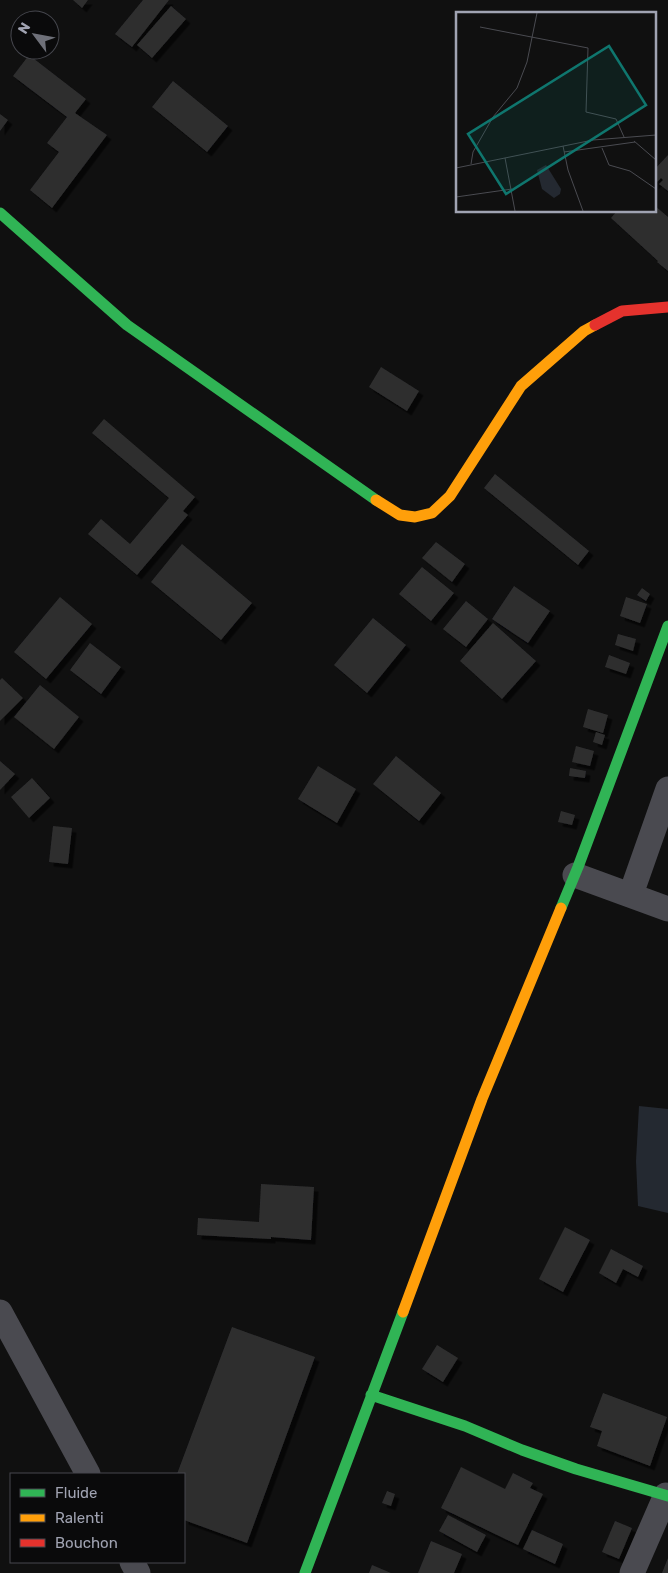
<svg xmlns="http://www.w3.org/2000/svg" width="668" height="1573" font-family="Rubik,sans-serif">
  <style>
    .water { fill: #242931 }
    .building { fill: #2e2e2f; filter: url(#shadow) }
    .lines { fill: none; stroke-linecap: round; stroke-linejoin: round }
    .street { stroke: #4a4a50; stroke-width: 25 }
    .fast { stroke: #30b455; stroke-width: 11 }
    .slow { stroke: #ff9f0a; stroke-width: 11 }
    .jam { stroke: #e5322d; stroke-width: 11 }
    .inset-road { fill: none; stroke: #4a4b51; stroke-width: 1 }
    .view { fill: #0f766e; fill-opacity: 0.15; stroke: #0f766e; stroke-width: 2.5 }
    .inset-edge { fill: none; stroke: #a0a3b2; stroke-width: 2.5 }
  </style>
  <defs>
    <filter id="shadow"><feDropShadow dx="4.5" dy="4.5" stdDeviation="0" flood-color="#0009"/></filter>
  </defs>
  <rect width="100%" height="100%" fill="#101010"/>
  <path class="water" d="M639,1106l29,3v104l-30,-7 -2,-45z"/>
  <path class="building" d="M73,0h15l-6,8z
    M143,0h26l-37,47 -17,-13z
    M171,6l15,13 -34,39 -15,-13z
    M29,55l57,44 -11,14 32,22 -55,73 -22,-18 29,-38 -12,-9 20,-26 -54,-41z
    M173,81l55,45 -21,26 -55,-45z
    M0,114l8,6 -8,11z
    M668,155v36l-9,-7 4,-4 -2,-2 -7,7v-15z
    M654,205l14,12v54l-11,-9 1,-1 -47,-43 6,-7h37z
    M381,367l38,24 -12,20 -38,-24z
    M104,419l91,78 -12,14 5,4 -51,60 -49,-41 13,-15 29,25 39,-46 -77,-65z
    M495,474l94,77 -11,14 -94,-77z
    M436,542l29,22 -13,18 -30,-24z
    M182,544l70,59 -31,37 -70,-58z
    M422,567l32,26 -23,28 -32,-27z
    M514,586l36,25 -22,32 -36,-24z
    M642,588l8,6 -4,7 -9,-6z
    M60,597l32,27 -46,55 -32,-27z
    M626,597l21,7 -7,19 -20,-7z
    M466,601l22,18 -22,28 -23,-18z
    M373,618l33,27 -39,48 -33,-28z
    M493,623l43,38 -34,38 -42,-38z
    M618,634l18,5 -3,12 -18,-6z
    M90,643l31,24 -20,27 -31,-24z
    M609,655l21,8 -4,11 -21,-7z
    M2,678l21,20 -23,23v-41z
    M40,685l39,32 -25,32 -40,-32z
    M588,709l20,6 -5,18 -20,-6z
    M596,732l9,3 -3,10 -9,-3z
    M576,746l18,5 -4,15 -18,-4z
    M396,756l45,37 -22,28 -46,-37z
    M0,761l15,13 -15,16z
    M318,766l38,23 -19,34 -39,-24z
    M570,768l16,3 -1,7 -16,-2z
    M32,778l18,20 -21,20 -18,-21z
    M561,811l14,4 -3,10 -14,-3z
    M53,826l19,2 -4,36 -19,-2z
    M261,1184l53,3 -3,53 -40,-3v2l-74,-4 1,-17 61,4z
    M565,1227l25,13 -27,52 -24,-13z
    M611,1249l32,17 -5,11 -15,-8 -7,14 -17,-10z
    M232,1327l83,30 -68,186 -63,-23v-46h-7z
    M437,1345l21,13 -15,24 -21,-13z
    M603,1393l64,24 -17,49 -53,-20 5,-15 -12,-4z
    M461,1467l44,22 8,-16 20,10 -3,5 13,6 -25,51 -77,-37z
    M387,1491l8,3 -4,12 -9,-3z
    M448,1515l38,20 -9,17 -38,-21z
    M615,1521l17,7 -13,31 -17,-7z
    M532,1530l31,14 -8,20 -32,-15z
    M431,1541l31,13 -8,19h-36z
    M668,1558v15h-6z
    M372,1565l19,8h-22z"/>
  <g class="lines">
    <path class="street" d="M575,875l93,34
      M631,894l37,-105
      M0,1312l88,162
      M132,1562l6,11
      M632,1573l34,-78"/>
    <path class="fast" d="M0,213l127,112 249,175
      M561,908l17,-41 90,-241
      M371,1395l94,31 57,24 54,19 92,27
      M305,1573l98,-261"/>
    <path class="slow" d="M376,500l24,15 15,2 17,-4 18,-17 71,-110 63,-55 11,-6
      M403,1312l79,-213 79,-191"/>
    <path class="jam" d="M595,325l27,-14 46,-4"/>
  </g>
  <g transform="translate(456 12)">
    <rect width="200" height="200" fill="#101010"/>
    <path d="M90,153l15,24 -1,5 -6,4 -12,-9 -5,-19z" fill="#242931"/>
    <path class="inset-road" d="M24,15l108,21 -2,64 30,7 8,18M178,129l22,19M107,134l5,24 15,41M146,136l7,17 21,6 26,18M108,140l71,-10M49,146l10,53M15,152l2,-12 20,-35 24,-29 10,-26 10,-49M0,156l137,-28 63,-5M0,172v-16M0,185l56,-8"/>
    <path class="view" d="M153,34l37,59 -140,89 -38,-60z"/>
    <rect width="200" height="200" class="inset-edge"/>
  </g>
  <rect x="10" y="1473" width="175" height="90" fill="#0a0a0b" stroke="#46474e"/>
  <rect x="20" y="1489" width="25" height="8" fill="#30b455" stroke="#46474e"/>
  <text x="55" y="1498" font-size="15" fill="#a0a3b2">Fluide</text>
  <rect x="20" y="1514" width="25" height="8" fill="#ff9f0a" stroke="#46474e"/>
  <text x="55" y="1523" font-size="15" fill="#a0a3b2">Ralenti</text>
  <rect x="20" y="1539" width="25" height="8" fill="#e5322d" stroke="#46474e"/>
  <text x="55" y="1548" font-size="15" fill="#a0a3b2">Bouchon</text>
  <g transform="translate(35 35) rotate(302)"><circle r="24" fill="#0a0a0b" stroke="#46474e"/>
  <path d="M0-4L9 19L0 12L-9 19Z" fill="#6e7079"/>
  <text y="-8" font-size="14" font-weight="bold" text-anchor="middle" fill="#a0a3b2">N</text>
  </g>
</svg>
